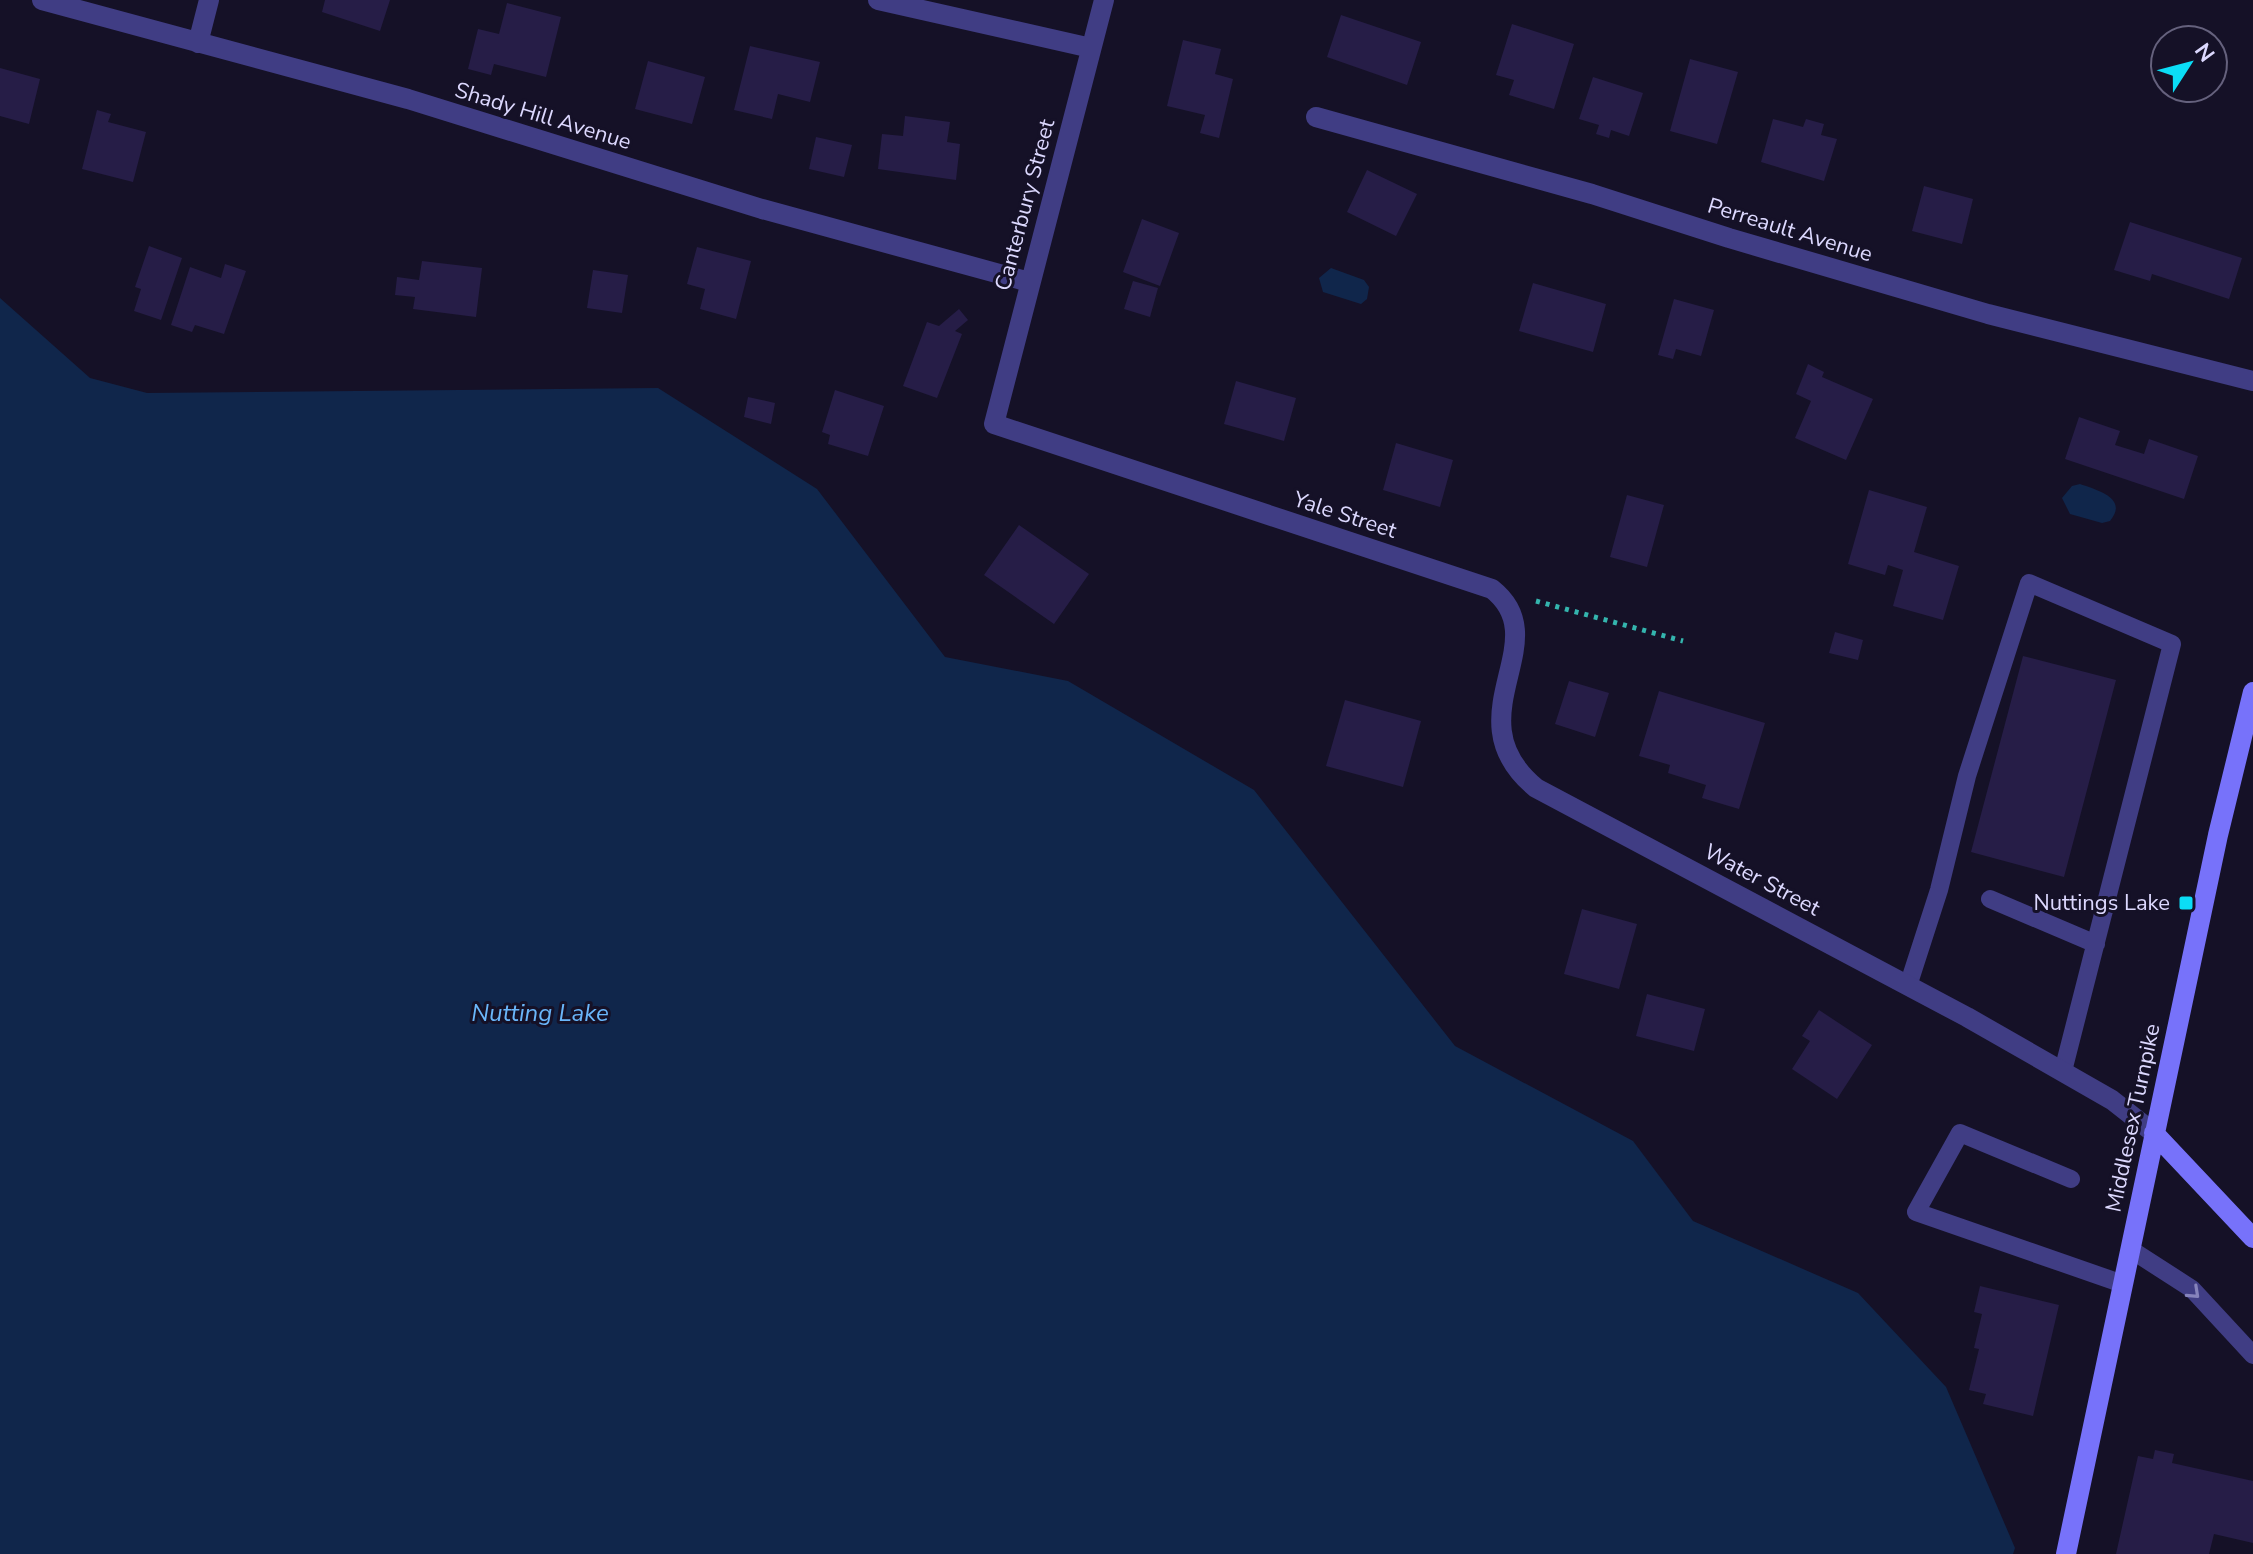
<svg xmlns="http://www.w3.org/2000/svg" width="2253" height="1554" font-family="'Nunito Sans',sans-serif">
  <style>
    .water { fill: #10264b }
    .building { fill: #261d47 }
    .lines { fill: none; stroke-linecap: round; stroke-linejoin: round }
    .path { stroke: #34b5ae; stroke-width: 5; stroke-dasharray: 4 6; stroke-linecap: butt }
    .lane { stroke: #403d84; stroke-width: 18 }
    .street { stroke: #403d84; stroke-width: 20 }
    .secondary { stroke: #7772fa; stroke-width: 20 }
    .oneway { stroke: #8683bb }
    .poi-dot { fill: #0bddf6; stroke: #151127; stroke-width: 3 }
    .labels { text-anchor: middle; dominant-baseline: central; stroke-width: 6; stroke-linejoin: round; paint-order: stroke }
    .street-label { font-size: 22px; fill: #dcd8fe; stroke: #151127 }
    .poi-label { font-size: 22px; fill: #dcd8fe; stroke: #151127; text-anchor: end }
    .water-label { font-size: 24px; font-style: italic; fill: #6ab6fa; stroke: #151127 }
  </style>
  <rect width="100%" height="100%" fill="#151127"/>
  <path class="water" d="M1331,268l33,12 5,7 -2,12 -6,5 -38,-12 -4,-14z
    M0,298l90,80 57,15 511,-5 159,101 128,168 123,24 186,109 201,256 178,95 60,80 165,72 88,94 69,161 -2,6h-2013z
    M2080,484c17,6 49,14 30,37l-8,2 -32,-9 -8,-16 10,-12z"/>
  <path class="building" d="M325,0h65l-10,31 -58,-19z
    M507,3l54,14 -15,60 -52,-13 -3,11 -23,-6 10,-40 21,5z
    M1341,15l80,27 -14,43 -80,-28z
    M1512,24l62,20 -20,65 -45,-14 5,-15 -18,-5z
    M1183,40l38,9 -6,25 18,5 -14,59 -19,-5 5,-18 -38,-9z
    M750,46l70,16 -10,40 -32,-8 -6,25 -38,-9z
    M1690,59l48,13 -21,72 -47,-13z
    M648,61l57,16 -13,47 -57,-15z
    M0,68l40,11 -11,45 -29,-8z
    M1593,77l50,16 -14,43 -18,-6 -2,8 -13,-4 3,-9 -20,-6z
    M97,110l14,4 -3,8 38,10 -13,50 -51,-13z
    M905,116l45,6 -3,20 13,2 -4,36 -78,-11 4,-35 21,2z
    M1773,119l30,8 3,-8 18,5 -3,11 16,4 -13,42 -63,-19z
    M816,137l36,8 -8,32 -35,-8z
    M1367,170l50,24 -21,42 -49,-24z
    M1924,186l49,13 -11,45 -50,-13z
    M1142,219l37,14 -19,53 -37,-14z
    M2130,222l112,36 -13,41 -77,-25 -2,7 -36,-11z
    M149,246l33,12 -21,62 -27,-9 7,-22 -6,-2z
    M697,247l54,14 -15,58 -36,-10 5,-20 -18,-5z
    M422,261l60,7 -6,49 -63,-8 2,-12 -20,-2 2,-18 22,3z
    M225,264l21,7 -22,63 -29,-9 -3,7 -21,-7 19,-58 31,11z
    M593,270l35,5 -6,38 -35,-5z
    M1133,281l25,7 -8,29 -26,-8z
    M1533,283l73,21 -13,48 -74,-21z
    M1674,299l40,11 -13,46 -25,-7 -3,10 -15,-4z
    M959,309l9,11 -13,11 7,3 -25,64 -34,-12 24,-64 12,4z
    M1808,364l16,8 -2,5 51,22 -27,61 -51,-22 16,-37 -15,-7z
    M1236,381l60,17 -12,43 -60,-17z
    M835,390l49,16 -16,50 -40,-12 2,-9 -8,-3z
    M748,397l27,6 -4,21 -27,-7z
    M2079,417l41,14 -5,14 29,9 5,-15 49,17 -14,43 -119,-40z
    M1396,443l57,17 -13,47 -57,-17z
    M1869,490l58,17 -13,45 45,14 -16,54 -50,-14 10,-36 -15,-5 -3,10 -37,-11z
    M1627,495l37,10 -17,62 -37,-10z
    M1019,525l70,49 -35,50 -70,-49z
    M1835,632l28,8 -5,20 -29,-7z
    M2023,656l93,24 -52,197 -93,-25z
    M1569,681l40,12 -14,44 -40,-13z
    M1659,691l106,32 -26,86 -37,-11 4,-13 -38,-12 2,-8 -31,-9z
    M1345,700l76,21 -18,66 -77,-21z
    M1582,909l55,15 -18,65 -55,-15z
    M1647,994l58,15 -11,42 -58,-15z
    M1819,1010l53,35 -35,54 -45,-30 18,-28 -8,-5z
    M1980,1286l79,19 -26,111 -50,-12 3,-10 -17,-4 10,-41 -5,-1 8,-34 -8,-2z
    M2155,1450l19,4 -2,9 81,18v62l-39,-9 -5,20h-93l22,-98 15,3z"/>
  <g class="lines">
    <path class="path" d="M1536,601l147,40"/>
    <path class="lane" d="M1990,899l106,45
      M1908,986l31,-96 28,-114 62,-193 143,61 -109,427
      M2071,1179l-111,-46 -44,79 207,72
      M2130,1249l62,40 61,66"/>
    <path class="street" d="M42,0l366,99 354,110 267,73
      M878,0l213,48
      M1104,0l-110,424 498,165c67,53 -42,128 44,199l431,229 145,83 42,33
      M198,43l11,-43
      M1316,117l276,77 137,44 259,76 265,67"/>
    <path class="secondary" d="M2154,1133l99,105
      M2066,1554l152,-719 35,-143"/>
  </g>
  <defs><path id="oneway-chevron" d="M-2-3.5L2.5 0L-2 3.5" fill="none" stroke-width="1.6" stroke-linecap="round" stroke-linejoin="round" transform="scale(2)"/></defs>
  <use class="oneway" href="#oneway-chevron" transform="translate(2194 1293) rotate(43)"/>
  <rect class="poi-dot" x="2178" y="895" width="16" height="16" rx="4"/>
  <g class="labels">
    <g class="street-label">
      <text transform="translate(543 116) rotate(17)">Shady Hill Avenue</text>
      <text transform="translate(1025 205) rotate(-75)">Canterbury Street</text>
      <text transform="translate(1790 230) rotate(17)">Perreault Avenue</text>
      <text transform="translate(1345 515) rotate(18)">Yale Street</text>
      <text transform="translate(1762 880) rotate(28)">Water Street</text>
      <text transform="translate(2133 1118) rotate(-78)">Middlesex Turnpike</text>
    </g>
    <g class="poi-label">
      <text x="2170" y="903">Nuttings Lake</text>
    </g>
    <g class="water-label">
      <text x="540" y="1013">Nutting Lake</text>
    </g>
  </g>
  <g transform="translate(2189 64) rotate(54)"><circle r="38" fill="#151127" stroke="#65617d" stroke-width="2"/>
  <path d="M0-6L14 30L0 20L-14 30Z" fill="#0bddf6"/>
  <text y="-12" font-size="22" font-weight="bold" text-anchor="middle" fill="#dcd8fe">N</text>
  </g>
</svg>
